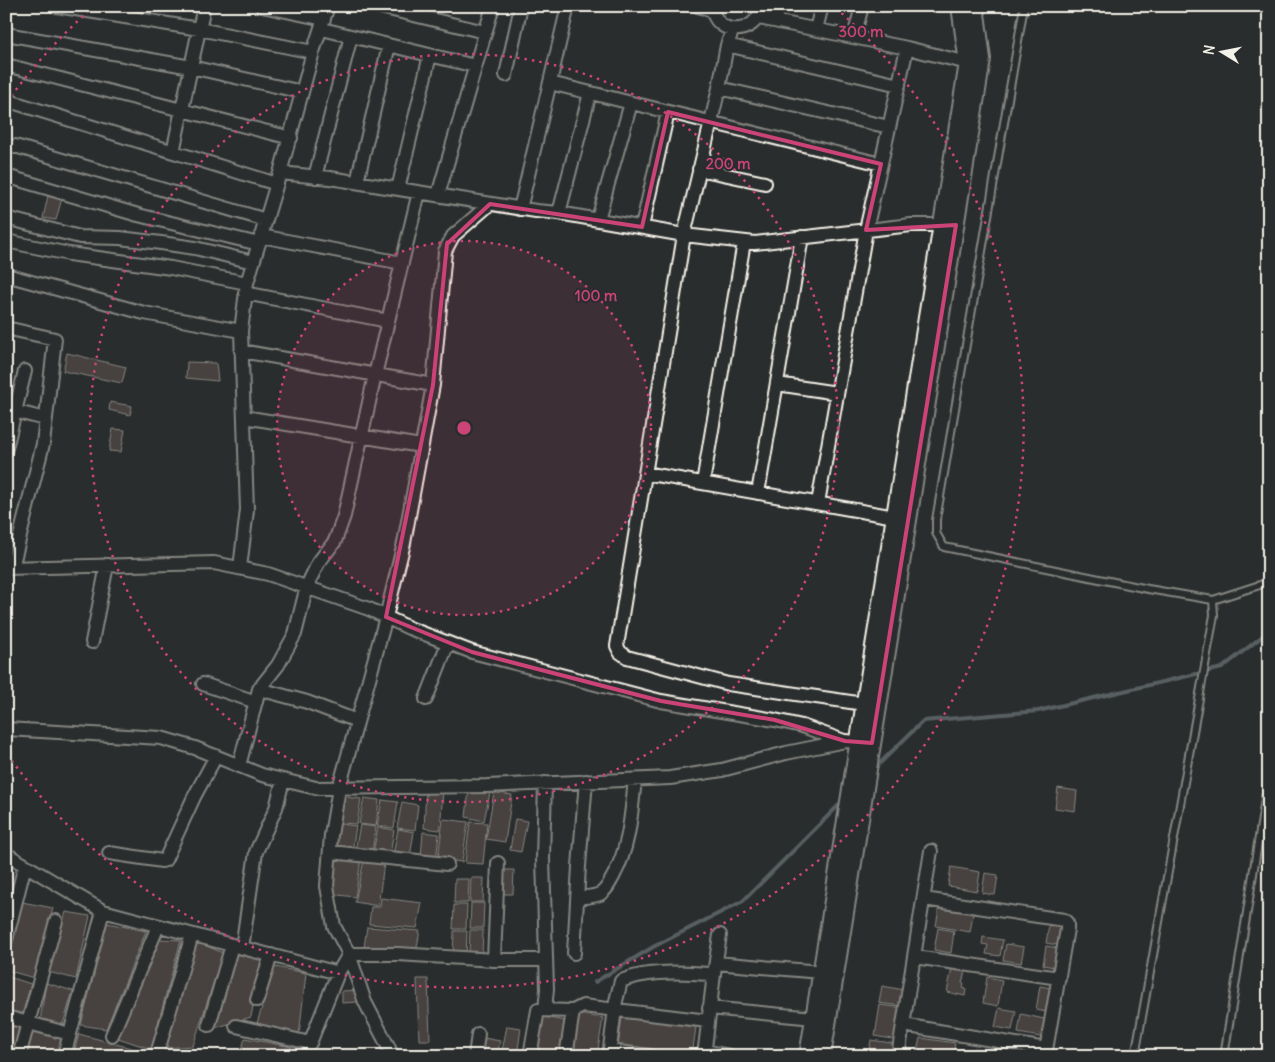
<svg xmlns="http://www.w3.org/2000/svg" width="1275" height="1062" font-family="Delius,sans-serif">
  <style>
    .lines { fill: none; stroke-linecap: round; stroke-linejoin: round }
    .stream { stroke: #909ca1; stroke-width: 4 }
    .building { fill: #6c5a54; stroke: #f4f1e8 }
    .service-casing { stroke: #f4f1e8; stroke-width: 10 }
    .minor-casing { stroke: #f4f1e8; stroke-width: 16 }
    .tertiary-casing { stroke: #f4f1e8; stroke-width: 20 }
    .service { stroke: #2a2d2e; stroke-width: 6 }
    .minor { stroke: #2a2d2e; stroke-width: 12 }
    .tertiary { stroke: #2a2d2e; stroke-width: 16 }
    .marked { fill: none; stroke: #cc4377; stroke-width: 4; stroke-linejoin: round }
    .ring { fill: none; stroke: #cc4377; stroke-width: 2.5; stroke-dasharray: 2.5 5 }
    .centre { fill: #cc4377; stroke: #2a2d2e; stroke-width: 2.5 }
    .ring-label { font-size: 15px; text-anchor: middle; font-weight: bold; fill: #cc4377; stroke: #2a2d2e; stroke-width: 4; stroke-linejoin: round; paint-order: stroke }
  </style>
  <rect width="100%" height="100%" fill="#2a2d2e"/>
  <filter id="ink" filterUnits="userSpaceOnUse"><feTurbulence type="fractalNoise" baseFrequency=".02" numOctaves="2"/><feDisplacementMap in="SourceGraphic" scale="10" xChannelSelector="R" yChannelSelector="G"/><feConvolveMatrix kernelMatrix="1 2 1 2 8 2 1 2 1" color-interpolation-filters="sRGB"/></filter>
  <g filter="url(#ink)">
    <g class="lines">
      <path class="stream" d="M874,769l49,-48 115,-10 184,-43 47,-37
        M595,982l58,-35 90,-46 100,-100"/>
    </g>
    <path class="building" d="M48,196l14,2 -6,22 -13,-2z
      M6,201l5,1 -2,13h-3z
      M67,353l59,14 -4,16 -59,-12z
      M187,362l29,1 2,18 -32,-3z
      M110,402l22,4 -2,9 -21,-5z
      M113,429l12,1 -4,22 -12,-1z
      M1058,788l19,3 -2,20 -20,-3z
      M469,789l21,4 -6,28 -18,-4z
      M426,790h17l-3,40 -16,-2z
      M494,792l18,3 -7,47 -19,-3z
      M345,797l16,2 -4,25 -17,-1z
      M364,798l15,2 -3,26 -17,-2z
      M382,800l16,2 -4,26 -17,-2z
      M402,802l16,3 -3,25 -18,-2z
      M443,819l25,3 -6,40 -24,-3z
      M515,819l12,2 -6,31 -11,-2z
      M470,822l17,1 -4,41 -18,-1z
      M340,824l16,2 -4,26 -17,-2z
      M360,825l16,2 -4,25 -17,-1z
      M378,827l16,3 -4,25 -17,-2z
      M398,829l16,3 -4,25 -17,-2z
      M423,832l16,2 -3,27 -15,-3z
      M335,857l26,3 -6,37 -25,-3z
      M364,860l20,3 -6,43 -23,-4z
      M951,867l29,5 -3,19 -29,-5z
      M500,870h14l-1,24h-14z
      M985,873l13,2 -3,20 -13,-2z
      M471,878h13l-1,24h-13z
      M455,879h14l-1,24h-14z
      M381,898l41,5 -5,25 -48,-4 2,-17h9z
      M22,902l31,6 -19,70 -28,-8z
      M940,902l34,6 -4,24 -34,-6z
      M471,903h13l-1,25h-13z
      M454,905h13l-1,24h-13z
      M66,912l24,4 -14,63 -28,-7z
      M107,923l39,8 -40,98 -25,-4z
      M1049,925l17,3 -3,18 -17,-3z
      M367,927l53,4 -4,21 -52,-5z
      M938,928l16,3 -3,22 -17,-3z
      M470,930h13l-1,24h-13z
      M454,931h13l-1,25 -13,-1z
      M983,937l20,3 -3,16 -14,-2 2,-9 -6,-1z
      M160,939l21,1 -30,109 -33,-11z
      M195,941l28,12 -30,93 -29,2z
      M1006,944l18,3 -3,16 -18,-3z
      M1046,946l17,3 -4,19 -16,-3z
      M236,953l25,6 -10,58 -36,11z
      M275,967l31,6 -7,63 -42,-13z
      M952,968l13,3 -3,12h2l-1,5 3,1 -1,7 -18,-4z
      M6,976l25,8 -9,31 -16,-5z
      M987,977l15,3 -4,26 -15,-3z
      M417,979h11l2,61h-11z
      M46,983l27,8 -10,33 -23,-3z
      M882,986l22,4 -3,16 -22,-3z
      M1040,986l16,3 -5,24 -15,-3z
      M357,990l1,12 -16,1v-12z
      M880,1005l23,3 -6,32 -22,-4z
      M999,1008l17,3 -4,19 -17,-3z
      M578,1014l25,4 -6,38h-25z
      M1021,1014l28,6 -3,18 -28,-5z
      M622,1016l74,11 -4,29h-12l-62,-9z
      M543,1017l23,4 -6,35h-24z
      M6,1024l13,3 -6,29 -7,-1z
      M507,1026l14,2 -4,28h-16z
      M27,1027l35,12 -6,17h-13l-17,-5z
      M79,1034l63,17 -2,5h-67z
      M245,1038l46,9 -1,9h-50z
      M484,1038l16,3 -3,15h-16z
      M920,1038l35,5 -2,13h-37z
      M871,1040l26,4 -2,12h-27z
      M974,1048l16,3 -1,5h-16z
      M200,1052l11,4h-12z"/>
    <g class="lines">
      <g class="service-casing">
        <path id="service" d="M1024,6l-88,514v13l8,14 204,42 65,11 56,-18
          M1135,1056l79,-441 -1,-15
          M1224,1056l45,-282"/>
      </g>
      <g class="minor-casing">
        <path id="minor" d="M57,6l142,23 114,23
          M262,6l62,13
          M376,6l109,26
          M698,6l14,4
          M712,6c2,31 45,31 50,0
          M759,18l148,30 61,15
          M775,21l4,-15
          M322,29l153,37
          M733,29l-6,16 -8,43 -35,147 -67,411 3,6 7,5 101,27 136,20
          M816,29l6,-23
          M6,34l185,33 111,25
          M854,37l8,-31
          M727,45l172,40
          M6,65l285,73
          M506,75l15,-69
          M550,83l331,81
          M719,88l170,39
          M6,100l271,84
          M6,149l9,-3 251,74
          M173,152l31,-146
          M699,169l66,14
          M280,173l50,5 206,33 23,2 125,22 71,8 156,-18h40
          M6,176l132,39 121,29
          M315,177l36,-141
          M357,182l32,-137
          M398,189l32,-134
          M438,195l55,-189
          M520,209l48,-203
          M559,213l31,-120
          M6,218l74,19 40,1 41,5 34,5 58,14
          M598,219l33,-116
          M642,227l26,-115
          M261,236l141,27
          M6,241l63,13 102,14 76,15
          M6,275l138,38 97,18
          M245,293l143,28
          M6,328l49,11 -12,105 -31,124
          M241,351l192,34 -29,158 -18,74 -47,171 -8,47 -4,51 7,40 15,28 16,48 24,46 2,8
          M777,384l60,9
          M433,385l12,-134 8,-15 37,-32
          M6,409l39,10
          M244,417l177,29
          M6,448l19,-77
          M645,473l250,44
          M703,483l41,-241
          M758,493l44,-256
          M818,503l48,-273 41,-182
          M6,568l208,-5 54,11 101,35 40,19 63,24 189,49 114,19 27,6 42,15
          M240,568l7,-58 -6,-179 6,-48 33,-110 33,-121 15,-46
          M92,642l15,-77
          M203,684l53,18
          M259,689l48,13 50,19
          M426,699l22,-56
          M6,729l155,9 34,10 67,27 54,13 171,-2 183,-8 52,-8 64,-17 59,-12 22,2
          M239,766l20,-77 19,-24 17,-31 12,-48 11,-23 17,-22 9,-25 31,-141 44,-183
          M545,783l-2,76 4,130 -2,21
          M330,852l117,12
          M109,853l53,8 3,-1 29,-63 22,-41
          M6,854l97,57 235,62
          M577,898c7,-1 16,-1 23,-4 7,-4 10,-12 14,-19 16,-30 17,-61 21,-95
          M924,899l140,21 3,3v6l-22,127
          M6,940l19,-75
          M242,948l14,-96 20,-44 7,-28
          M574,953l5,-87 7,-85
          M915,957l144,21
          M494,960l4,-97
          M716,963l105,9
          M257,1000l14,-45
          M709,1008l105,10
          M6,1017l64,17
          M209,1025l23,-80
          M903,1025l143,24
          M236,1026l74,17 28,-70 11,-19h49l96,6h52
          M112,1035l46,-109
          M610,1051l40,5
          M704,1051l26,5
          M157,1054l35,-119
          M19,1056l37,-135
          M64,1056l39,-145
          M475,1056l3,-22
          M530,1056l8,-46 35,1 10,-5 125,15
          M566,1056l7,-45
          M609,1056l7,-55 5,-20c28,-12 63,-8 93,-7
          M704,1056l10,-82 6,-39
          M898,1056l33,-205"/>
      </g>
      <g class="tertiary-casing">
        <path id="tertiary" d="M808,1056l160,-993 -8,-57
          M822,1056l160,-997 -7,-53"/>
      </g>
      <use href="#service" class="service"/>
      <use href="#minor" class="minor"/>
      <use href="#tertiary" class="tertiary"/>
    </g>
  </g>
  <path d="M0 0H1275V1062H0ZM668,112l213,52 -15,66 90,-5 -84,518 -27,-2 -70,-21 -114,-19 -189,-49 -86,-35 47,-232 14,-141 43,-40 152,23z" fill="#2a2d2e" fill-opacity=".55" fill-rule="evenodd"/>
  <path class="marked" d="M668,112l213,52 -15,66 90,-5 -84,518 -27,-2 -70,-21 -114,-19 -189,-49 -86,-35 47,-232 14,-141 43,-40 152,23z"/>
  <circle cx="464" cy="428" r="187" fill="#cc4377" fill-opacity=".12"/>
  <g class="ring">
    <circle cx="464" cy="428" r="187"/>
    <circle cx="464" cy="428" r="374"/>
    <path d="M7 102A561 561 0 0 1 92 8M836 8A561 561 0 1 1 7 754"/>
  </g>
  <circle cx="464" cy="428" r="8" class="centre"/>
  <g class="ring-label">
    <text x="861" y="37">300 m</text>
    <text x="728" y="169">200 m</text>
    <text x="596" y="301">100 m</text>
  </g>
  <rect width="1275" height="1062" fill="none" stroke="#2a2d2e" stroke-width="25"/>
  <rect x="12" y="12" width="1250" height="1037" fill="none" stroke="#f4f1e8" stroke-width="2" filter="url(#ink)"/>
  <g transform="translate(1222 52) rotate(280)" stroke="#2a2d2e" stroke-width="4" paint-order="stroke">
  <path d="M0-4L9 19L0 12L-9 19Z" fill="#f4f1e8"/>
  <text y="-8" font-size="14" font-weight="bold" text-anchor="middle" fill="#f4f1e8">N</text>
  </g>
</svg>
